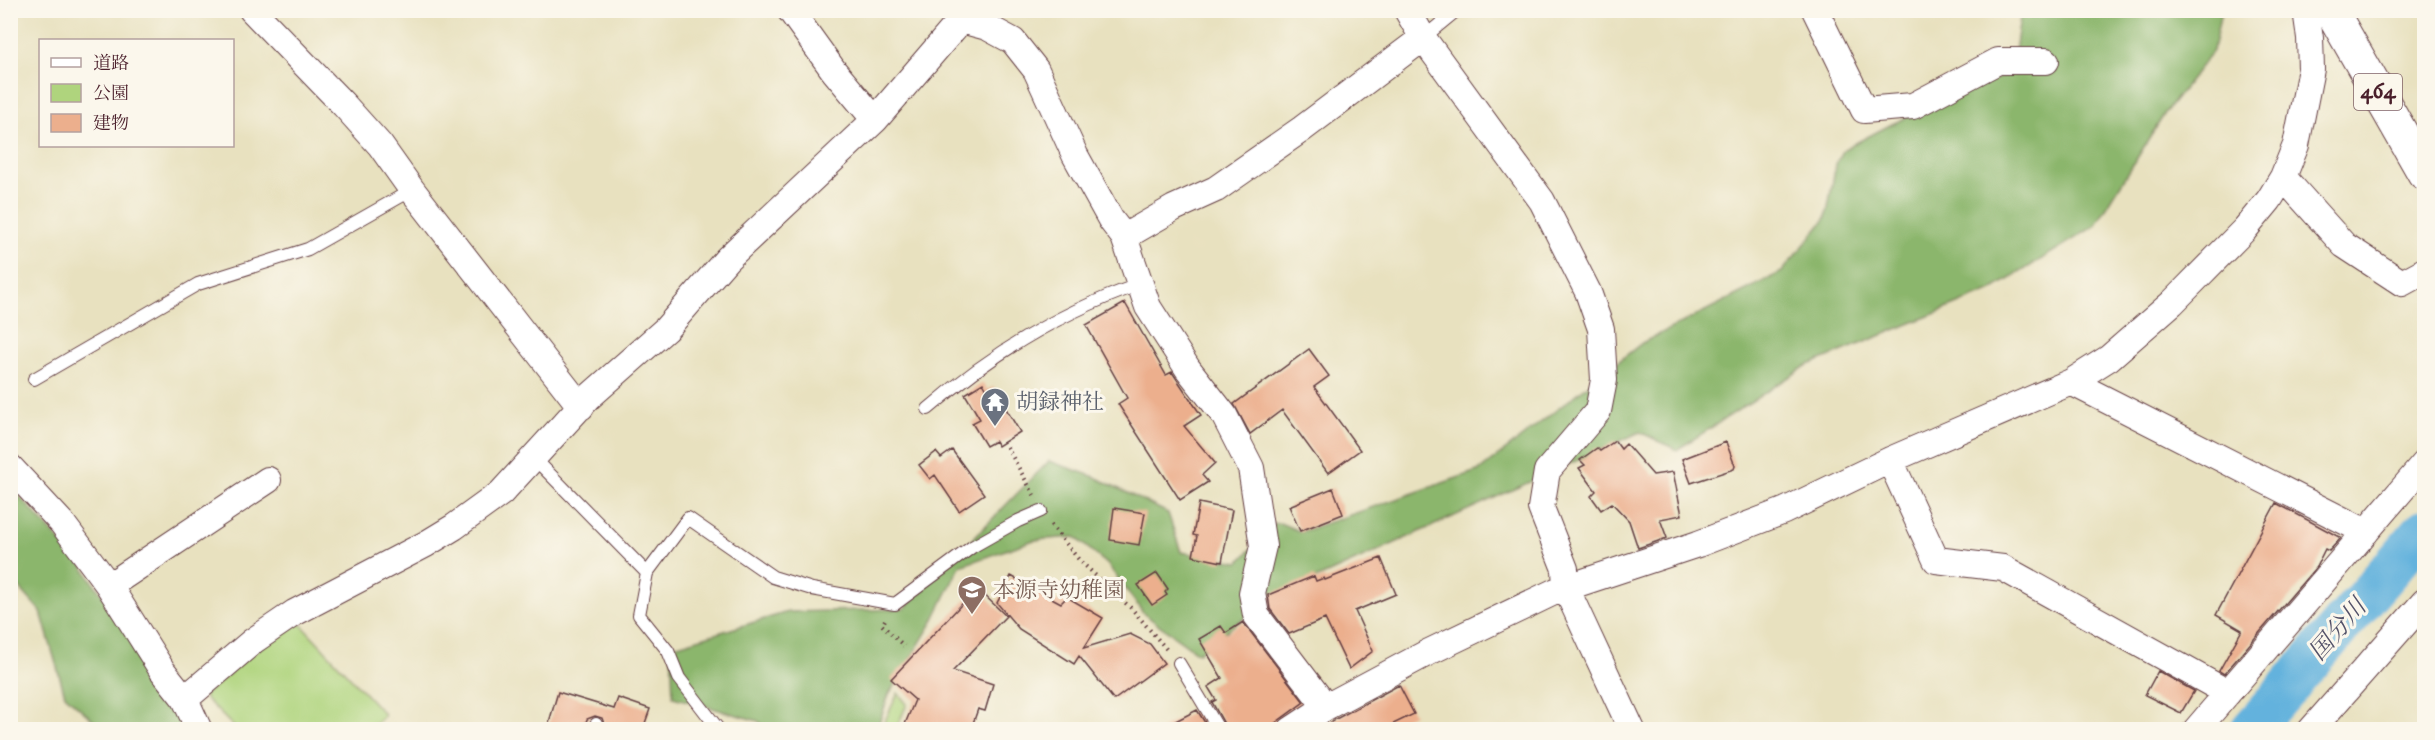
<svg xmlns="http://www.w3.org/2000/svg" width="2435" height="740" font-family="'IM FELL DW Pica','Noto Serif JP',serif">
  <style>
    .green { fill: #afd47d; stroke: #7c7a54; stroke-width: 1.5 }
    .forest { fill: #8bb66c; stroke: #6a6a4c; stroke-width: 1.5 }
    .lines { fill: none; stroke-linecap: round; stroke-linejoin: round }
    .river { stroke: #63b2dd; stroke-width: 42 }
    .building { fill: #ecaf8d }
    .service-casing { stroke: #623c41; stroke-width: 14 }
    .minor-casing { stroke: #623c41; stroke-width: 28 }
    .trunk-casing { stroke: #623c41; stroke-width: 35 }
    .path { stroke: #623c41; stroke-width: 4; stroke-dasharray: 1.5 4.5; stroke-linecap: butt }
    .service { stroke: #fff; stroke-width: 12 }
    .minor { stroke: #fff; stroke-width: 26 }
    .trunk { stroke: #fff; stroke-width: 33 }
    .labels { text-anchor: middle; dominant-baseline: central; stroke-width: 6; stroke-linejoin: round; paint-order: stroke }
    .shield { fill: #fbf7ec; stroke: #7f6065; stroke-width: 1.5 }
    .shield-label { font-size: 21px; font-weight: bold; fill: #4a1f2b }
    .worship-label { font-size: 22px; fill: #5b616d; stroke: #fbf7ec; text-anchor: start }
    .education-label { font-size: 22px; fill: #785e54; stroke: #fbf7ec; text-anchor: start }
    .water-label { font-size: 24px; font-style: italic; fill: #535269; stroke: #fbf7ec }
  </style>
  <rect width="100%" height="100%" fill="#fbf7ec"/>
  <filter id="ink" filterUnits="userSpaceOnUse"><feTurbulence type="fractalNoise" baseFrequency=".0167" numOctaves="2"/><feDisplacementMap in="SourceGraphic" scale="12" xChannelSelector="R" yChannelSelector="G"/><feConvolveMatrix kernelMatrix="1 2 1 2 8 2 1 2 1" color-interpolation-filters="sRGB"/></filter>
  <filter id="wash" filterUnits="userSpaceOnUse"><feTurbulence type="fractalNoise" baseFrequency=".008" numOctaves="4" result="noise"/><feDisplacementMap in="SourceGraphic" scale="24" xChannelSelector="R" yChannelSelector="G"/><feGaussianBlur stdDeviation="1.35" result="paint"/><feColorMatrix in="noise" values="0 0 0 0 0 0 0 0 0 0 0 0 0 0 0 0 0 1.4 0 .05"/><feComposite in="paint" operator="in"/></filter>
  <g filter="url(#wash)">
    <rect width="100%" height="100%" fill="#e8e1bf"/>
    <path class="green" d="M299,622l86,93 -15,14h-134l-33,-33 68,-58z
      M898,693l9,11 -9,21 3,4h-20z"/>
    <path class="forest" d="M2021,11h200l-8,40 -48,62 -70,113 -105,65 -184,75 -129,84 -37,-18 -331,150 -72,41 -39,30 -54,-39 -36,-49 -33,-28 -41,3 -74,26 -28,57 -43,71 -12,35h-110l-9,-8 -85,-24 -2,-50 117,-35 116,-3 145,-148 46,16 73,36 13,39 58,10 16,-17 11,-20 14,-2 21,9 179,-62 162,-127 140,-71 44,-54 10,-54 8,-15 48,-25 120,-52z
      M10,486l71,78 111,165h-89l-38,-34 -24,-83 -30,-34z"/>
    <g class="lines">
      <path class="river" d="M2251,730l173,-200"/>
    </g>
    <g id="blocks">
      <path class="building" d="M1125,303l41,72 6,-3 29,43 -17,11 31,37 -13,12 6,7 -28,18 -62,-96 9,-6 -41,-73z
        M1309,349l20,27 -15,11 46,63 -32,23 -46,-63 -32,24 -16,-30z
        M983,383l4,7 6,-3 27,45 -22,14 -3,-5 -9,5 -14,-23 8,-4 -15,-25z
        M1615,441l6,8 5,-5 27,31 20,-3 9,43 -22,4 7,19 -29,10 -9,-27 -17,-18 -11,7 -10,-14 5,-5 -17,-23 6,-3 -5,-5 17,-12 3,3z
        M1726,442l9,24 -1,3 -43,14 -9,-24z
        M952,450l32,44 -25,17 -24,-36 -5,4 -11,-14 17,-13 5,6z
        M1333,488l10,26 -43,17 -11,-25z
        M1199,503l33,7 -10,52 -29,-6 4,-20 -4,-1z
        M2276,503l65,35 -12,13 -4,-2 -9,18 -92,107 -5,-3 23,-41 -26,-15z
        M1114,508l31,5 -6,32 -29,-5z
        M1381,558l15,36 -41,17 18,40 -24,18 -24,-50 -36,15 -19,-25 -2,-14 46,-19 2,5 8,-3 1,2z
        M1157,573l11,16 -3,3 2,3 -15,10 -14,-20z
        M1011,576l50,27 6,-6 36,21 -19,30 46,-14 20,10 14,19 -50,37 -35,-44 -5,8 -55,-35 -22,-26z
        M977,588l29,28 -53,55 40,13 -8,27 -7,-2 -7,20h-68l12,-29 -24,-21z
        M1243,622l61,80 -37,27h-40l-15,-27 4,-2 -8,-13 14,-9 -23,-39 22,-13 5,7z
        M2158,671l36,20 -13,22 -36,-18z
        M1399,685l15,29 -31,15h-58l9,-9z
        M558,692l56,17 4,-11 32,11 -7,20h-22l-17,-5 -2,-6 -7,-2 -8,3 -3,10h-37z
        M1197,710l12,19h-49z"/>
    </g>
  </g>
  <g filter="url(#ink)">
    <use href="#blocks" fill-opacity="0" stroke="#623c41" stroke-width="1.5"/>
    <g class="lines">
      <g class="service-casing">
        <path id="service" d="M1423,38l34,-28
          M34,379l164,-95 110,-35 104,-59
          M928,409c62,-54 134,-98 213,-125
          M534,458l113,115 41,-55 85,59 39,12 83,15 77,-57 46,-26 23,-10
          M647,573l-8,42 29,36 11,27 40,52
          M1179,663l40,67
          M594,730l2,-6"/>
      </g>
      <g class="minor-casing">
        <path id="minor" d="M252,10l92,95 36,40 32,45 169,217
          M955,10l6,10 26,7 26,14 23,29 39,85 36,65 13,17 24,70 40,62 36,46 27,53 12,78 -11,47 4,22 70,92
          M1407,10l16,28 119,163 46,91 13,37 3,51 -6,31 -51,60 -6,37 24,61 1,19 5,11 61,131
          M1815,10l49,100 49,-4 85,-45h48
          M875,120l86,-100
          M2283,177l61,68 58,38 22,-12
          M1124,237l50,-29 42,-19 86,-60 121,-91
          M2071,382l295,150
          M1890,460l46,100 67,8 225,125
          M10,467l52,56 47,63 53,84 23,29 14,31
          M109,586l159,-106
          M185,699l68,-58 41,-28 132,-69 28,-17 47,-34 88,-96 77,-68 61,-70 148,-139 -41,-49 -44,-61
          M1291,730l35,-23 103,-55 127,-61 142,-47 86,-33 106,-51 181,-78 38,-24 63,-55 73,-74 24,-29 14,-23 13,-32 15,-76 -1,-31 -4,-28
          M2196,730l228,-266
          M2311,730l113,-128"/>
      </g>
      <g class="trunk-casing">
        <path id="trunk" d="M2331,10l93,163"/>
      </g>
      <path class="path" d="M1007,447l27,48
        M1051,525l29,36 52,48 36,42
        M885,620l-3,5 22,21"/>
      <use href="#service" class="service"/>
      <use href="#minor" class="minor"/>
      <use href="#trunk" class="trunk"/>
    </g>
  </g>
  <defs>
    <g id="temple-pin" transform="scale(1.5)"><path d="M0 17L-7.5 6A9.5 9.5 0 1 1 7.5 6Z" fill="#6b7280" stroke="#fbf7ec"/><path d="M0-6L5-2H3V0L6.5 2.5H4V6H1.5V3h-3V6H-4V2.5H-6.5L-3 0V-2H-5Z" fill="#fff"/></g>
    <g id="school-pin" transform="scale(1.5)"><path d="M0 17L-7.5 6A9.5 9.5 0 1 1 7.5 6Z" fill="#8d6e63" stroke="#fbf7ec"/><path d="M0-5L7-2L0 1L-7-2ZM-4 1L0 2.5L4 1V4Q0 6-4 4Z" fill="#fff"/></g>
  </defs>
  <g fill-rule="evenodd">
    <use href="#temple-pin" x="995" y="402"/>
    <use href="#school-pin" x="972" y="590"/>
  </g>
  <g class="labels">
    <rect class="shield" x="2354" y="74" width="48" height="36" rx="4.5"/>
    <g class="shield-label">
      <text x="2378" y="92">464</text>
    </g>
    <g class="worship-label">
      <text x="1016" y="402">胡録神社</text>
    </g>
    <g class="education-label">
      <text x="993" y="590">本源寺幼稚園</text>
    </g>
    <g class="water-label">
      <text transform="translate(2338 630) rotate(-49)">国分川</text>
    </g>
  </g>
  <rect width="2435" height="740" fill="none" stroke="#fbf7ec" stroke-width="36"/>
  <rect x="39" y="39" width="195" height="108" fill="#fbf7ec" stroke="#b4a19f" stroke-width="1.5"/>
  <rect x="51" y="58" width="30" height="9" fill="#ffffff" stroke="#b4a19f" stroke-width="1.5"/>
  <text x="93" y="69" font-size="18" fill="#4a1f2b">道路</text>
  <rect x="51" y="84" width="30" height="18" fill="#afd47d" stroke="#b4a19f" stroke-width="1.5"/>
  <text x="93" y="99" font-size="18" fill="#4a1f2b">公園</text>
  <rect x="51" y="114" width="30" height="18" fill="#ecaf8d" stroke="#b4a19f" stroke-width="1.5"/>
  <text x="93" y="129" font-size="18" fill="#4a1f2b">建物</text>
</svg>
